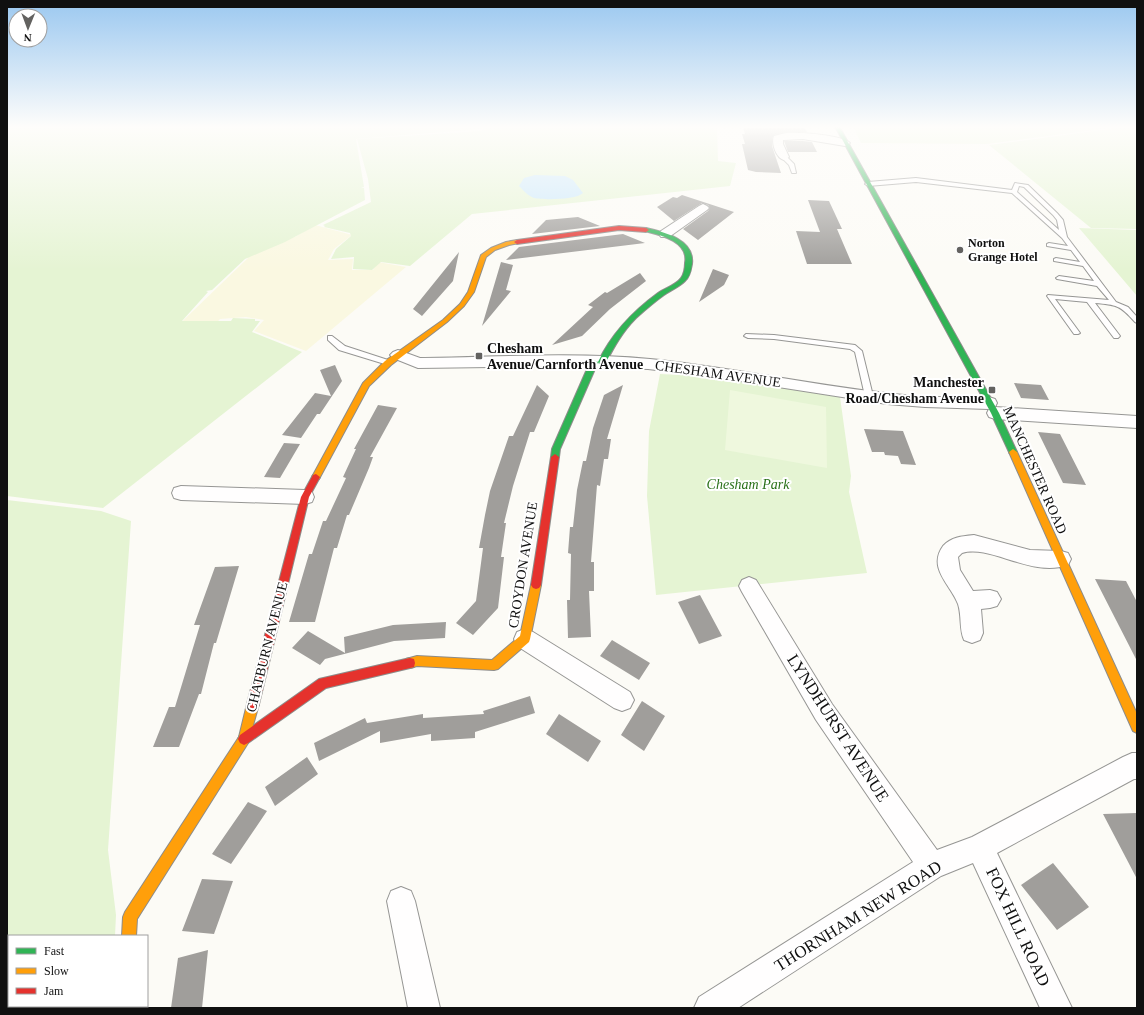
<svg xmlns="http://www.w3.org/2000/svg" width="1144" height="1015" font-family="Georgia,serif">
  <style>
    .farmland { fill: #faf8e1 }
    .green { fill: #e5f4d3 }
    .pitch { fill: #eff8de }
    .water { fill: #c8e7fb }
    .building { fill: #a09e9b }
    .lines { fill: none; stroke-linecap: round; stroke-linejoin: round }
    .lane-casing { stroke: #969694; stroke-width: 2 }
    .street-casing { stroke: #969694; stroke-width: 2 }
    .fast-casing { stroke: #8d8c8a; stroke-width: 2 }
    .slow-casing { stroke: #8d8c8a; stroke-width: 2 }
    .jam-casing { stroke: #8d8c8a; stroke-width: 2 }
    .lane { fill: #fffefe; fill-rule: evenodd }
    .street { fill: #fffefe; fill-rule: evenodd }
    .fast { fill: #30b455; fill-rule: evenodd }
    .slow { fill: #ff9f0a; fill-rule: evenodd }
    .jam { fill: #e5322d; fill-rule: evenodd }
    .poi-dot { fill: #636260; stroke: #fff; stroke-width: 1.5 }
    .labels { text-anchor: middle; dominant-baseline: central; stroke-width: 4; stroke-linejoin: round; paint-order: stroke }
    .far-poi-label { font-size: 12px; font-weight: bold; fill: #101010; stroke: #fff; text-anchor: start }
    .poi-label { font-size: 14px; font-weight: bold; fill: #101010; stroke: #fff; text-anchor: start }
    .street-label { font-size: 14px; fill: #101010; stroke: #fff }
    .park-label { font-size: 14px; font-style: italic; fill: #297018; stroke: #fff }
    .near-street-label { font-size: 17px; fill: #101010; stroke: #fff }
  </style>
  <rect width="100%" height="100%" fill="#fcfbf6"/>
  <path class="farmland" d="M315,225l37,10 -18,14 -6,11 25,-1 -1,11h21l5,-8 28,5 -100,84 -52,-20 10,-11 -18,-3 -26,2 -22,24 -32,-6 82,-79 -6,-3 29,-22 24,4z"/>
  <path class="green" d="M7,128h475l-1,1 -125,10 8,48h-3l3,1 1,12 -80,42 -40,17 -33,31 -6,1 2,1 -26,29h49l2,-3 22,1v2h5l-8,11 50,20 -199,156 -96,-12z
    M484,128h233l1,33 18,2 -6,23 -258,28 -62,52 -29,-4 -9,8 -19,-1 1,-12 -23,2 5,-10 15,-13 -1,-3 -26,-6 1,-1 -2,-1 48,-23 -3,-23 -11,-40 124,-8z
    M854,128h256l-123,16 -126,-1z
    M1117,128h20v101l-46,-1 -102,-83z
    M1079,228l58,2v66z
    M660,374l58,3 122,20 11,79 -2,16 18,81 -211,22 -9,-99 2,-65z
    M7,500l94,11 30,10 -23,329 8,65 -1,21h-106v70h102v2h-104z"/>
  <path class="pitch" d="M730,390l96,17 1,61 -102,-18z"/>
  <path class="water" d="M535,175l30,1 8,4 10,13c-7,7 -40,7 -49,5 -6,-2 -11,-8 -15,-12l5,-8z"/>
  <path class="building" d="M743,128h62l2,4h-21l-12,3 -2,4v7l9,27 -25,-1 -8,-2 -6,-26h3l-3,-10h3z
    M784,141h19l9,1 5,10h-29z
    M682,195l52,17 -36,28 -15,-11 25,-18 2,-3 -2,-3 -6,-2 -28,18 -17,-14 16,-10 4,1z
    M808,200l21,1 13,28h-5l15,35h-45l-11,-33 24,1z
    M578,217l22,9 -68,8 14,-14z
    M623,234l22,9 -139,17 13,-13z
    M459,252l-6,29 -31,35 -9,-7z
    M501,262l12,3 -7,25 5,1 -29,35z
    M713,269l16,6 -5,10 -25,17z
    M640,273l6,8 -36,28 -28,27 -30,9 41,-38 -5,-2 17,-13 2,1z
    M335,365l7,16 -22,33h-3l-16,24 -19,-3 33,-42 16,3 -11,-26z
    M1014,383l27,2 8,15 -28,-2z
    M537,385l12,11 -15,36h-4l-17,54 -9,37h2l-5,34h3l-6,51 -25,27 -17,-12 20,-22 7,-53h-4l6,-33 5,-24 19,-55h4z
    M623,385l-16,54h4l-3,20h-4l-4,27 -3,-1 -6,77h3v29h-5l2,46 -23,1 -1,-38h3l1,-46 -3,-1 2,-26h3l4,-37 6,-29h3l7,-33 11,-33z
    M378,405l19,3 -27,49h3l-4,11 -20,47h-2l-10,33h-3l-19,74h-26l20,-68h3l11,-33h3l20,-43 -3,-1 13,-28h-2z
    M864,429l39,2 13,34 -15,-1 -3,-8 -13,-1 -1,-3h-12z
    M1038,432l22,2 26,51 -23,-2z
    M284,443l16,1 -20,34 -16,-1z
    M239,566l-23,77h-2l-13,51h-2l-20,53h-26l16,-40h6l25,-82h-6l21,-58z
    M1095,579l31,2 11,21v59z
    M700,595l22,41 -23,8 -21,-42z
    M446,622l-1,16 -51,3 -69,18 -5,6 -28,-17 16,-17 37,22 -1,-16 49,-12z
    M612,640l38,23 -11,17 -39,-24z
    M530,696l5,17 -60,19v6l-44,3v-7l-51,9v-12l-61,30 -5,-18 51,-25 2,5 56,-9v4l61,-4 -1,-3z
    M642,701l23,15 -21,35 -23,-16z
    M559,714l42,27 -13,21 -42,-28z
    M307,757l11,17 -43,32 -10,-19z
    M248,802l19,9 -36,53 -19,-10z
    M1137,813v66l-34,-65z
    M1053,863l36,44 -32,23 -36,-45z
    M202,879l31,2 -19,53 -32,-3z
    M208,950l-6,58h-31l7,-50z"/>
  <g class="lines">
    <g class="lane-casing">
      <path id="lane" d="M782,156h4l8,8 2,9h-4l-3,-8 -7,-7z
        M916,178l96,12 3,-7 13,2 29,28 6,7 4,17 49,65 12,5 9,10v6l-2,-1c-15,-17 -18,-17 -40,-19l25,33 -2,2h-4l-27,-36 -32,-3 25,34 -2,1h-4l-27,-38 1,-1 61,5 -12,-14 -40,-7 -1,-1 3,-2 35,5 -11,-15 -29,-5v-2l2,-1 24,4 -9,-12 -24,-4v-2l2,-1 19,3 -6,-8 -50,-45 -96,-11 -48,4 -3,-2 3,-2zM1019,186l5,1 29,28 4,5 2,10 -42,-38z
        M746,334l28,1 81,10 7,6 11,45 -4,3 -4,-3 -10,-44 -5,-3 -76,-10 -26,-1 -4,-2z
        M328,336h4l13,10 46,15 1,2 -4,2 -49,-15 -11,-10z"/>
    </g>
    <g class="street-casing">
      <path id="street" d="M786,133c12,-1 57,2 64,10l-5,3 -42,-7 -20,1v4l6,13 -5,3c-8,-2 -13,-17 -10,-24z
        M703,204l4,2 2,2 -2,2 -38,27h-8l-2,-3 2,-3 38,-25z
        M398,350l22,8c76,-1 153,-6 230,1 79,8 157,25 236,34 34,5 69,4 103,4l6,2 2,4 -2,4 -6,2 -64,-2 -38,-3 -179,-28 -60,-7 -86,-3 -144,2 -25,-10 -3,-3 3,-3z
        M995,407l142,9v12l-142,-9 -6,-2 -2,-4 2,-4z
        M181,486l124,4 7,2 2,5 -2,5 -7,2 -124,-4 -7,-2 -2,-5 2,-5z
        M974,535l56,15 31,1 7,2 3,6 -3,6c-37,13 -77,-21 -106,-12l-4,4 2,13 13,21 17,-1 7,2 4,7 -4,7 -7,2 -9,1 2,24 -3,7 -8,3 -8,-3c-5,-11 -2,-24 -6,-36 -7,-19 -31,-36 -15,-58 8,-9 20,-10 31,-11z
        M749,577l7,3 76,124 105,146 35,-13 151,-80 9,-4h5v26h-3l-137,74 75,155h-32l-67,-145 -32,13 -203,132h-44l5,-11 214,-135 -97,-142 -74,-128 -3,-6 3,-6z
        M525,629l8,3 97,60 4,8 -4,8 -8,3 -8,-3 -97,-62 -3,-7 3,-7z
        M401,887l10,4 4,10 25,107h-32l-21,-107 4,-10z
        M109,1006h32v2h-32z"/>
    </g>
    <g class="fast-casing">
      <path id="fast" d="M836,128h4l159,285 18,39 -1,2h-6l-1,-2 -18,-39z
        M646,228c19,4 49,12 46,36 -1,6 -2,13 -7,17 -6,6 -14,9 -21,14 -10,7 -19,15 -28,23 -14,14 -22,29 -31,46h-6l-1,-2c14,-29 34,-50 60,-69 7,-5 18,-8 23,-15 3,-4 4,-10 4,-15 4,-22 -25,-28 -41,-32l-1,-1z
        M591,360h3l4,2 -38,87 -1,8 -4,3 -3,-1 -1,-2 1,-8z"/>
    </g>
    <g class="slow-casing">
      <path id="slow" d="M517,240l2,1v2l-10,2 -14,5 -9,7 -12,35 -10,14 -17,16 -56,43 -22,21 -50,93h-6l-1,-2 51,-94 22,-22 58,-41 17,-16 8,-12 13,-37 10,-7 15,-6z
        M1013,449l4,3 120,262v19l-4,-2 -124,-279z
        M536,581l3,1 2,3 -11,54 -1,3 -31,27 -4,1 -77,-4 -7,2 -4,-1 -1,-4 1,-4 11,-3 75,4 28,-24 11,-51 2,-3z
        M253,699l4,1 2,4 -11,39 -111,176 -1,17h-14l1,-19 2,-5 114,-175 8,-33 2,-4z"/>
    </g>
    <g class="jam-casing">
      <path id="jam" d="M619,226l27,2 3,2 -3,2 -27,-2 -102,14 -3,-2 3,-2z
        M555,454l4,3 -18,128 -2,3 -3,1 -3,-1 -2,-3 20,-128z
        M316,474l4,3 -11,20 -50,207 -2,4 -4,1 -4,-1 -2,-4 54,-207 12,-22z
        M410,658l4,1 1,4 -1,4 -4,1 -84,20 -78,55 -4,2 -4,-2 -2,-4 2,-4 79,-56z"/>
    </g>
    <use href="#lane" class="lane"/>
    <use href="#street" class="street"/>
    <use href="#fast" class="fast"/>
    <use href="#slow" class="slow"/>
    <use href="#jam" class="jam"/>
  </g>
  <linearGradient id="sky" x2="0" y2="1"><stop stop-color="#9bc8f0"/><stop offset="0.47" stop-color="#fefdfb"/><stop offset="1" stop-color="#fefdfb" stop-opacity="0"/></linearGradient>
  <rect width="1144" height="270" fill="url(#sky)"/>
  <g class="poi-dot">
    <circle cx="960" cy="250" r="4"/>
    <rect x="475" y="352" width="8" height="8" rx="2"/>
    <rect x="988" y="386" width="8" height="8" rx="2"/>
  </g>
  <g class="labels">
    <g class="far-poi-label">
      <text x="968" y="243">Norton<tspan x="968" dy="14">Grange Hotel</tspan></text>
    </g>
    <g class="poi-label">
      <text x="487" y="348">Chesham<tspan x="487" dy="16">Avenue/Carnforth Avenue</tspan></text>
      <text x="984" y="382" text-anchor="end">Manchester<tspan x="984" dy="16">Road/Chesham Avenue</tspan></text>
    </g>
    <g class="street-label">
      <text transform="translate(718 374) rotate(8)">CHESHAM AVENUE</text>
      <text transform="translate(1035 470) rotate(66)">MANCHESTER ROAD</text>
      <text transform="translate(523 565) rotate(-81)">CROYDON AVENUE</text>
      <text transform="translate(267 647) rotate(-76)">CHATBURN AVENUE</text>
    </g>
    <g class="park-label">
      <text x="748" y="484">Chesham Park</text>
    </g>
    <g class="near-street-label">
      <text transform="translate(838 728) rotate(57)">LYNDHURST AVENUE</text>
      <text transform="translate(858 916) rotate(-32)">THORNHAM NEW ROAD</text>
      <text transform="translate(1018 927) rotate(65)">FOX HILL ROAD</text>
    </g>
  </g>
  <rect width="1144" height="1015" fill="none" stroke="#101010" stroke-width="16"/>
  <rect x="8" y="935" width="140" height="72" fill="#ffffff" stroke="#9f9f9f"/>
  <rect x="16" y="948" width="20" height="6" fill="#30b455" stroke="#9f9f9f"/>
  <text x="44" y="955" font-size="12" fill="#101010">Fast</text>
  <rect x="16" y="968" width="20" height="6" fill="#ff9f0a" stroke="#9f9f9f"/>
  <text x="44" y="975" font-size="12" fill="#101010">Slow</text>
  <rect x="16" y="988" width="20" height="6" fill="#e5322d" stroke="#9f9f9f"/>
  <text x="44" y="995" font-size="12" fill="#101010">Jam</text>
  <g transform="translate(28 28) rotate(181)"><circle r="19" fill="#ffffff" stroke="#9f9f9f"/>
  <path d="M0-3L7 15L0 10L-7 15Z" fill="#636260"/>
  <text y="-6" font-size="11" font-weight="bold" text-anchor="middle" fill="#101010">N</text>
  </g>
</svg>
